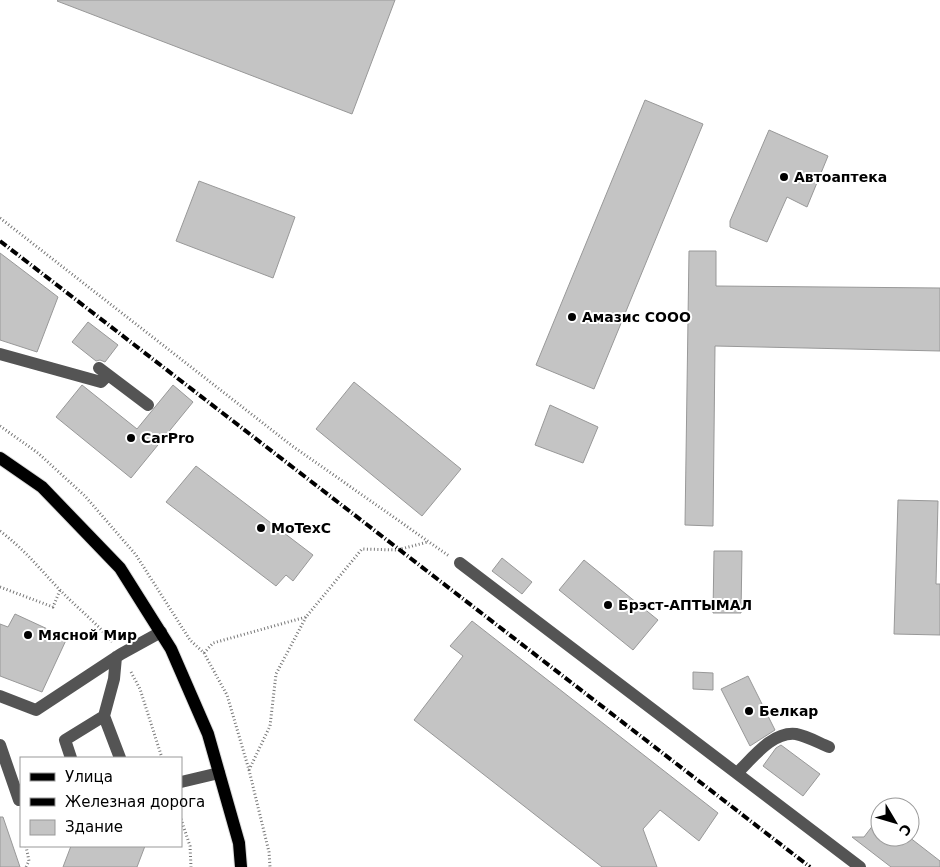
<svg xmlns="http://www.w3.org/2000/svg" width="940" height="867" font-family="'DejaVu Sans',sans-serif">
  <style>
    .building { fill: #c4c4c4; stroke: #989898 }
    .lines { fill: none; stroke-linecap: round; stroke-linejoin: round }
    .major-casing { stroke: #dbdbdb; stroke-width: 14 }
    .path { stroke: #767676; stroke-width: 3; stroke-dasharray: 1 2.5; stroke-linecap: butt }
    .minor { stroke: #545454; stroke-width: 12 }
    .major { stroke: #000; stroke-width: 12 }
    .rail { stroke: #000; stroke-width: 4; stroke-dasharray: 8 2.5 1 2.5; stroke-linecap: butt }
    .poi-dot { fill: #000; stroke: #fff; stroke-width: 2 }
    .labels { text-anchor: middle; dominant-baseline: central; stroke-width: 4; stroke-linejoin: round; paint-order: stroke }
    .poi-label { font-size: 14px; font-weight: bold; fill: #000; stroke: #fff; text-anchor: start }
  </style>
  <rect width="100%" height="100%" fill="#fff"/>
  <path class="building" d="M58,0h337l-43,114 -295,-113z
    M645,100l58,24 -109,265 -58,-24z
    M769,130l59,26 -21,51 -20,-10 -20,45 -37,-15v-6z
    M199,181l96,36 -22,61 -97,-37z
    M689,251h27v35l224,2v63l-225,-5 -2,180 -28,-1z
    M0,253l58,44 -21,55 -37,-12z
    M88,322l30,23 -13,17 -5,-2 -4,1 -24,-19z
    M354,382l107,87 -39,47 -106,-87z
    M82,385l55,44 36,-44 20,17 -62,76 -75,-61z
    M550,405l48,22 -15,36 -48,-18z
    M196,466l117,89 -20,26 -7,-6 -10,11 -110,-84z
    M898,500l40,1 -2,83h4v51l-46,-1z
    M714,551h28l-1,62h-28z
    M502,558l30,24 -10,12 -30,-23z
    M584,560l74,60 -25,30 -74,-60z
    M15,614l52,24 -25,54 -42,-16v-52l8,3z
    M472,621l246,192 -19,28 -39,-31 -17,19 14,38h-55l-188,-147 49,-64 -13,-10z
    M693,672l20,1v17l-20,-1z
    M748,676l27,54 -25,16 -29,-57z
    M781,745l39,29 -17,22 -40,-30 13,-18z
    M880,816v21h29l31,24v6h-49l-39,-30h12z
    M0,817h3l17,50h-20z
    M71,846h74l-8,21h-74z"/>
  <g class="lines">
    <g class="major-casing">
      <path id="major" d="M0,458l42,29 78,81 51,81 37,85 31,109 2,24"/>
    </g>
    <path class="path" d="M0,218l291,227 158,111
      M0,426l38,27 47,43 51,59 54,85 14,13 23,42 22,75 20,82 1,15
      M0,531c24,18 39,37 59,58 17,18 37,33 53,53
      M0,587l53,20 7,-17
      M204,653l9,-10 93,-26 56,-68 35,1 31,-8
      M131,672l9,17 22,69
      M249,770l21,-44 6,-52 30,-57
      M181,819l9,27 1,21
      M26,867l3,-6 -3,-15"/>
    <path class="minor" d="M0,354l101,28 7,-7
      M99,368l49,37
      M460,563l400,304
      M0,696l36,14 85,-56 40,-22
      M104,716l10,-37 2,-22
      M0,745l19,55
      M71,758l-6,-18 39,-24 16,42
      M737,773c15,-14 35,-42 59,-39 11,2 23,9 33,13
      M181,782l38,-9"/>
    <use href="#major" class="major"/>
    <path class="rail" d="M0,241l810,626"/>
  </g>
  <g class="poi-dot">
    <circle cx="784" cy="177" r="5"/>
    <circle cx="572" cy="317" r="5"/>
    <circle cx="131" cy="438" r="5"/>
    <circle cx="261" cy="528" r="5"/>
    <circle cx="608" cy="605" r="5"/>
    <circle cx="28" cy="635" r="5"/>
    <circle cx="749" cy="711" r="5"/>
  </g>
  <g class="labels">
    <g class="poi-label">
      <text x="794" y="177">Автоаптека</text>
      <text x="582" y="317">Амазис СООО</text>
      <text x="141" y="438">CarPro</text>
      <text x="271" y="528">MoTexC</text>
      <text x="618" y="605">Брэст-АПТЫМАЛ</text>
      <text x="38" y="635">Мясной Мир</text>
      <text x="759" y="711">Белкар</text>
    </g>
  </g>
  <rect x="20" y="757" width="162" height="90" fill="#ffffff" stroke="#999999"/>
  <rect x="30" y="773" width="25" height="8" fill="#000000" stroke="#999999"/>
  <text x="65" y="782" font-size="15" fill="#000000">Улица</text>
  <rect x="30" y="798" width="25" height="8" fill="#000000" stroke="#999999"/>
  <text x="65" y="807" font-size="15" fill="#000000">Железная дорога</text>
  <rect x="30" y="820" width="25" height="15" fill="#c4c4c4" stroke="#999999"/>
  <text x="65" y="832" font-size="15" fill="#000000">Здание</text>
  <g transform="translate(895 822) rotate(128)"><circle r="24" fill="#ffffff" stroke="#999999"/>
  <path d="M0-4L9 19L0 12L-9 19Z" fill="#000000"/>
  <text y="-8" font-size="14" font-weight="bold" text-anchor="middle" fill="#000000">С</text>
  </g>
</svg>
